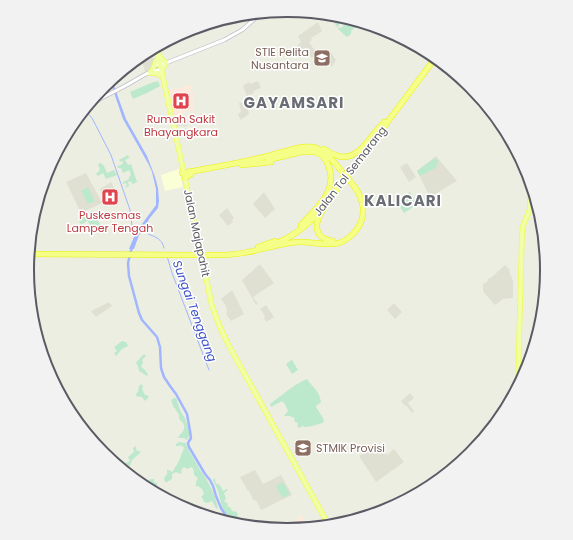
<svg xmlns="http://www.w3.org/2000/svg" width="573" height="540" font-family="Poppins,sans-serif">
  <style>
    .commercial { fill: #fbffd6 }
    .education { fill: #dfe0d2 }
    .medical { fill: #fdeadc }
    .green { fill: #bce8cb }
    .water { fill: #a1b6ff }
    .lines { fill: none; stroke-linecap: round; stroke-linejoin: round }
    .stream { stroke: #a1b6ff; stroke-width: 1 }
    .river { stroke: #a1b6ff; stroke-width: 2.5 }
    .secondary-casing { stroke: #bebfc8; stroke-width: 4.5 }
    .primary-casing { stroke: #f1fa4f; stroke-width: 5.5 }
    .highway-casing { stroke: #eaf000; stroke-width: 6 }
    .secondary { stroke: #fff; stroke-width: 3 }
    .primary { stroke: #f0ffa6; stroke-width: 4 }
    .highway { stroke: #f5ff88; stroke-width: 5 }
    .highway-bridge-casing { stroke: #eaf000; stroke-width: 6; stroke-linecap: butt }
    .highway-bridge { stroke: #f5ff88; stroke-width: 5 }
    .labels { text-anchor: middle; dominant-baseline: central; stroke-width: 3; stroke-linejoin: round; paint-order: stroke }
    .education-label { font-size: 11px; fill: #785e54; stroke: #fff; text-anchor: end }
    .health-label { font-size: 11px; fill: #be3a42; stroke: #fff }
    .street-label { font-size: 11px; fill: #5a5b64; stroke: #fff }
    .water-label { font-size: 12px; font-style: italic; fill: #3c51ca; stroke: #fff }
    .district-label { font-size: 15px; font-weight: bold; letter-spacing: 1px; fill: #6b6d76; stroke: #fff }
    .rim { fill: none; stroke: #5a5b64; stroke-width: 2 }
  </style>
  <rect width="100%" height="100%" fill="#edeee2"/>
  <path class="commercial" d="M179,169l4,18 -18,4 -4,-16z"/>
  <path class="education" d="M318,22l4,9 -11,7 1,2 -3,2 8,12 -5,4 -15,-12 4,-4 -3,-6z
    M329,50l7,10 -4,7 -4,-8 -9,4 -3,-5z
    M153,57l2,5 -4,8 -5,4 -4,-12z
    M258,81l3,7 -8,3 1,2 -7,3 -4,-10 6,-4 1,2z
    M246,101l3,13 -8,6 -3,-5 3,-4 -2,-8z
    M185,118l2,8 -3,1 -1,-2 -7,2 -1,-6z
    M436,156l21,25 -27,16 -13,-26z
    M407,163l9,14 -7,5 -9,-15z
    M86,173l16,30 -21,10 -15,-31z
    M111,182l5,10 -9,4 -3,-3 -2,1 -2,-5z
    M264,192l11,17 -10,9 -12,-14z
    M227,208l7,10 -2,2 1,2 -5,4 -9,-11z
    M260,264l14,19 -21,14 5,7 -2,1 -14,-25z
    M505,265l5,5 -1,1 4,10v17l-10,1 -8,6 -9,-10 -3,-4v-7l4,-2 1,-3 4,-2z
    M232,290l12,24 -13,7 -5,-7 1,-2 -1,-6 -5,-7z
    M109,302l3,4 -16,11 -5,-6z
    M394,303l8,9 -7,7 -8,-9z
    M266,305l8,12 -8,5 -2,-4 1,-2 -5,-7z
    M410,393l4,5 -6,5 6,8 -2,2 -6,-8 -1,1 -4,-5z
    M377,444l6,9 2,-1 2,3 7,-6 10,13 -28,20 -17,-26z
    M255,470l8,14 18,-9 11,20 -31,15 -5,-10 -2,1 -5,-10h-1l-8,-14z"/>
  <path class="medical" d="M191,85l3,14 -2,1 2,10 -11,2 1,5 -9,3 -8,-29z
    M301,515l7,11 -22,4z"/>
  <path class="green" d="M333,19l18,4 1,2 2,-2 4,1 -1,2 -6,5v3l-4,3 -9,-8 1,-2 2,1 3,-3 -4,-2 -2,3v2l-3,-4z
    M158,81l2,5 -13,7 -14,6 -3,-7 21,-9z
    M128,155l1,3 -4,2 3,5 3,-1 6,18 -4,2 -3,-3 -2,1 1,4 -4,2v-1l2,-2 -1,-2 -3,1v-2l6,-3v-2l2,-2 -2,-5 -6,3 -2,-5h-3l-1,-2 4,-1 2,-2v-2h-1l-1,1 -2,-2z
    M435,158l4,4 -3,2 1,3 -17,9 -3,-5z
    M101,163l3,3 3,7 7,-3 3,5c-4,2 -7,2 -11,4l-3,-6 -5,3 -2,-2 4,-4 -2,-6z
    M88,187l7,14 -7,3 -7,-13z
    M410,192l8,12 -14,9 -8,-12z
    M93,211l8,15 -8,4 -7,-12 1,3 -6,4 -3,-7z
    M122,341l4,1 2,4 -6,3 -6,7 -2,-3 3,-2 -3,-4z
    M144,354l2,2 -4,4 1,3 -2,3 1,2 2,1 4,5 -1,2 -8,-5 -1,-5 -2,-3 4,-5z
    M292,360l6,10 -6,4 -6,-10z
    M307,379c6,9 12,11 14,23l-5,4v1l7,11 1,4c-4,2 -14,5 -19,5l-2,-1 -4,2 -2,-2 1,-2v-1l-3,-1 -1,-4 -4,-2h-6l4,-5 -3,-7 -3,-3 -11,6 -1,-3c11,-8 24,-20 37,-25z
    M141,384l2,2 -1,3 3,6h2l2,2 -4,4 -3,-4 -6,-1v-2l2,-2 1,-6z
    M174,398h2l5,14 4,6 5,16 -3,6 -3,-2h-6c1,-3 5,-6 6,-9 1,-5 -1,-6 -4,-9 -1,-2 -1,-6 -2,-7l-1,-1 -2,-4h-1l-3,-8z
    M179,442l7,1 1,3 2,5c4,6 7,12 11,19 9,12 15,24 18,39l-2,-1 -4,-7 -5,2 -3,-1 -1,-3 -2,-2 3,-3 -2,-5 -4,-3h-3l1,-1v-3l2,-4 -4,-3v-4l-2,-4 -5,2 -3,-2 -3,3 1,2 -2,2 -4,-2 -4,2v5l-5,3h-2l-1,-4 3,-4v-4h2l3,2 1,-1 6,-10 5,-13c-2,-4 -5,-2 -8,-2v-2z
    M136,446v3l1,2h3v2l-8,7 -3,9 -2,1 -2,-1 -2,-5 7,-3 -2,-4 6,-5 -1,-4z
    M215,478c0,5 1,6 5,7l3,6 4,-2 1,1 -4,3 2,6 -2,2 1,1 2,1 1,1 -1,2 3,1 2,4 5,1 1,5v3l-10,-2 -5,-8 -5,-19 -5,-11z
    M152,479h2v3l3,1v3l2,6 -15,-11z
    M283,482l7,12 -8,4 -6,-12z"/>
  <path class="water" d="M112,80l14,39 21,37 8,21 3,11 1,13 -1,7 -9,11 -5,11 -5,5 -5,14h-5l7,-17 1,-1 1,-4 4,-3 14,-19v-16l-4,-17 -3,-7 -26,-46 -13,-38z"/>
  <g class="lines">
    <path class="stream" d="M86,111l6,7 19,37 19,55 2,16 2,3 5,1
      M142,231l4,2
      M148,234c8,3 14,5 16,14
      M167,256l5,17 37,97"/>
    <path class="river" d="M132,247l-4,16 1,13 10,37 3,7 15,17 3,10 1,21 3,9 6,9 6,8 11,20 3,17 1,7 -3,5 1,4 16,27 5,6 3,6 3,10 5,12 5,8v2"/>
    <g class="secondary-casing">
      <path id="secondary" d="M157,65l9,-2 58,-23 18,-10 16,-14
        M92,103l33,-17 21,-12 15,-5"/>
    </g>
    <g class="primary-casing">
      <path id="primary" d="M156,51l4,13 17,77 35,165 8,21 8,17 99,178
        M157,53l6,8 3,2 -5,8
        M150,73l3,-4 3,-8
        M150,73h6l4,2
        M518,382l4,-149 1,-7 7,-17v-20"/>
    </g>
    <g class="highway-casing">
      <path id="highway" d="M324,149c5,3 9,6 14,7 16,4 25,-8 34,-20 4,-5 8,-9 12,-14
        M268,160l41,-10
        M242,165l29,-3
        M182,173c29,-5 58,-10 86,-17 14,-3 30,-11 45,-9 14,3 27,23 37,34 14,16 19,35 4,52 -4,4 -9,8 -15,10 -12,3 -27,-1 -39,-1 -12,0 -27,5 -39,7
        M348,175l85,-114
        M185,178l6,-4
        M332,196l11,-15
        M301,225c18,-19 41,-38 24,-66 -5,-7 -11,-8 -19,-7
        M333,241c-6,-1 -10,-2 -14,-7 -8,-13 8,-29 15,-40
        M272,245c19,-7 36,-20 49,-35
        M258,247l17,-6
        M30,254l162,1
        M206,255c19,0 38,0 57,-7"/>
    </g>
    <use href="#secondary" class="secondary"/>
    <use href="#primary" class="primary"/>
    <use href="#highway" class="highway"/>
    <g class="highway-bridge-casing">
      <path id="highway-bridge" d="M342,179l5,-7
        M192,255h14"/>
    </g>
    <use href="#highway-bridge" class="highway-bridge"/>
  </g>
  <defs>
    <g id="university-square" transform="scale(0.9)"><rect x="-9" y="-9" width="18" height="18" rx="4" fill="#8d6e63" stroke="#fff"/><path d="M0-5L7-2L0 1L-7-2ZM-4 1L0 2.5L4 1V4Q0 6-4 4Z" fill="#fff"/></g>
    <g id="hospital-square" transform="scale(0.9)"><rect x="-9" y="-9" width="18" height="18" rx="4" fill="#e0444e" stroke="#fff"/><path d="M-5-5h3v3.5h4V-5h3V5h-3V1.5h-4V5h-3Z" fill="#fff"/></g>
  </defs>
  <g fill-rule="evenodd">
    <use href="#university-square" x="322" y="58"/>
    <use href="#hospital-square" x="181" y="101"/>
    <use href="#hospital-square" x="110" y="197"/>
    <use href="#university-square" x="303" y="448"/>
  </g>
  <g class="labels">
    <g class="education-label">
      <text x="309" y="52">STIE Pelita<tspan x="309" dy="13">Nusantara</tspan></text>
      <text x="316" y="448" text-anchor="start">STMIK Provisi</text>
    </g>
    <g class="health-label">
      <text x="181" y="119">Rumah Sakit<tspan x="181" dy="13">Bhayangkara</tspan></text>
      <text x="110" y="215">Puskesmas<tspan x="110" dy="13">Lamper Tengah</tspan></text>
    </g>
    <g class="street-label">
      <text transform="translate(350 171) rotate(-52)">Jalan Tol Semarang</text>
      <text transform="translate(197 233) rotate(78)">Jalan Majapahit</text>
    </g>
    <g class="water-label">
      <text transform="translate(195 311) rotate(70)">Sungai Tenggang</text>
    </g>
    <g class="district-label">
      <text x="294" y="102">GAYAMSARI</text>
      <text x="403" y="200">KALICARI</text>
    </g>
  </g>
  <path d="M0 0H573V540H0ZM34 270a253 253 0 1 1 506 0a253 253 0 1 1-506 0Z" fill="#f2f2f3" fill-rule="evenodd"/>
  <path class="rim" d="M34 270a253 253 0 1 1 506 0a253 253 0 1 1-506 0Z"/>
</svg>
